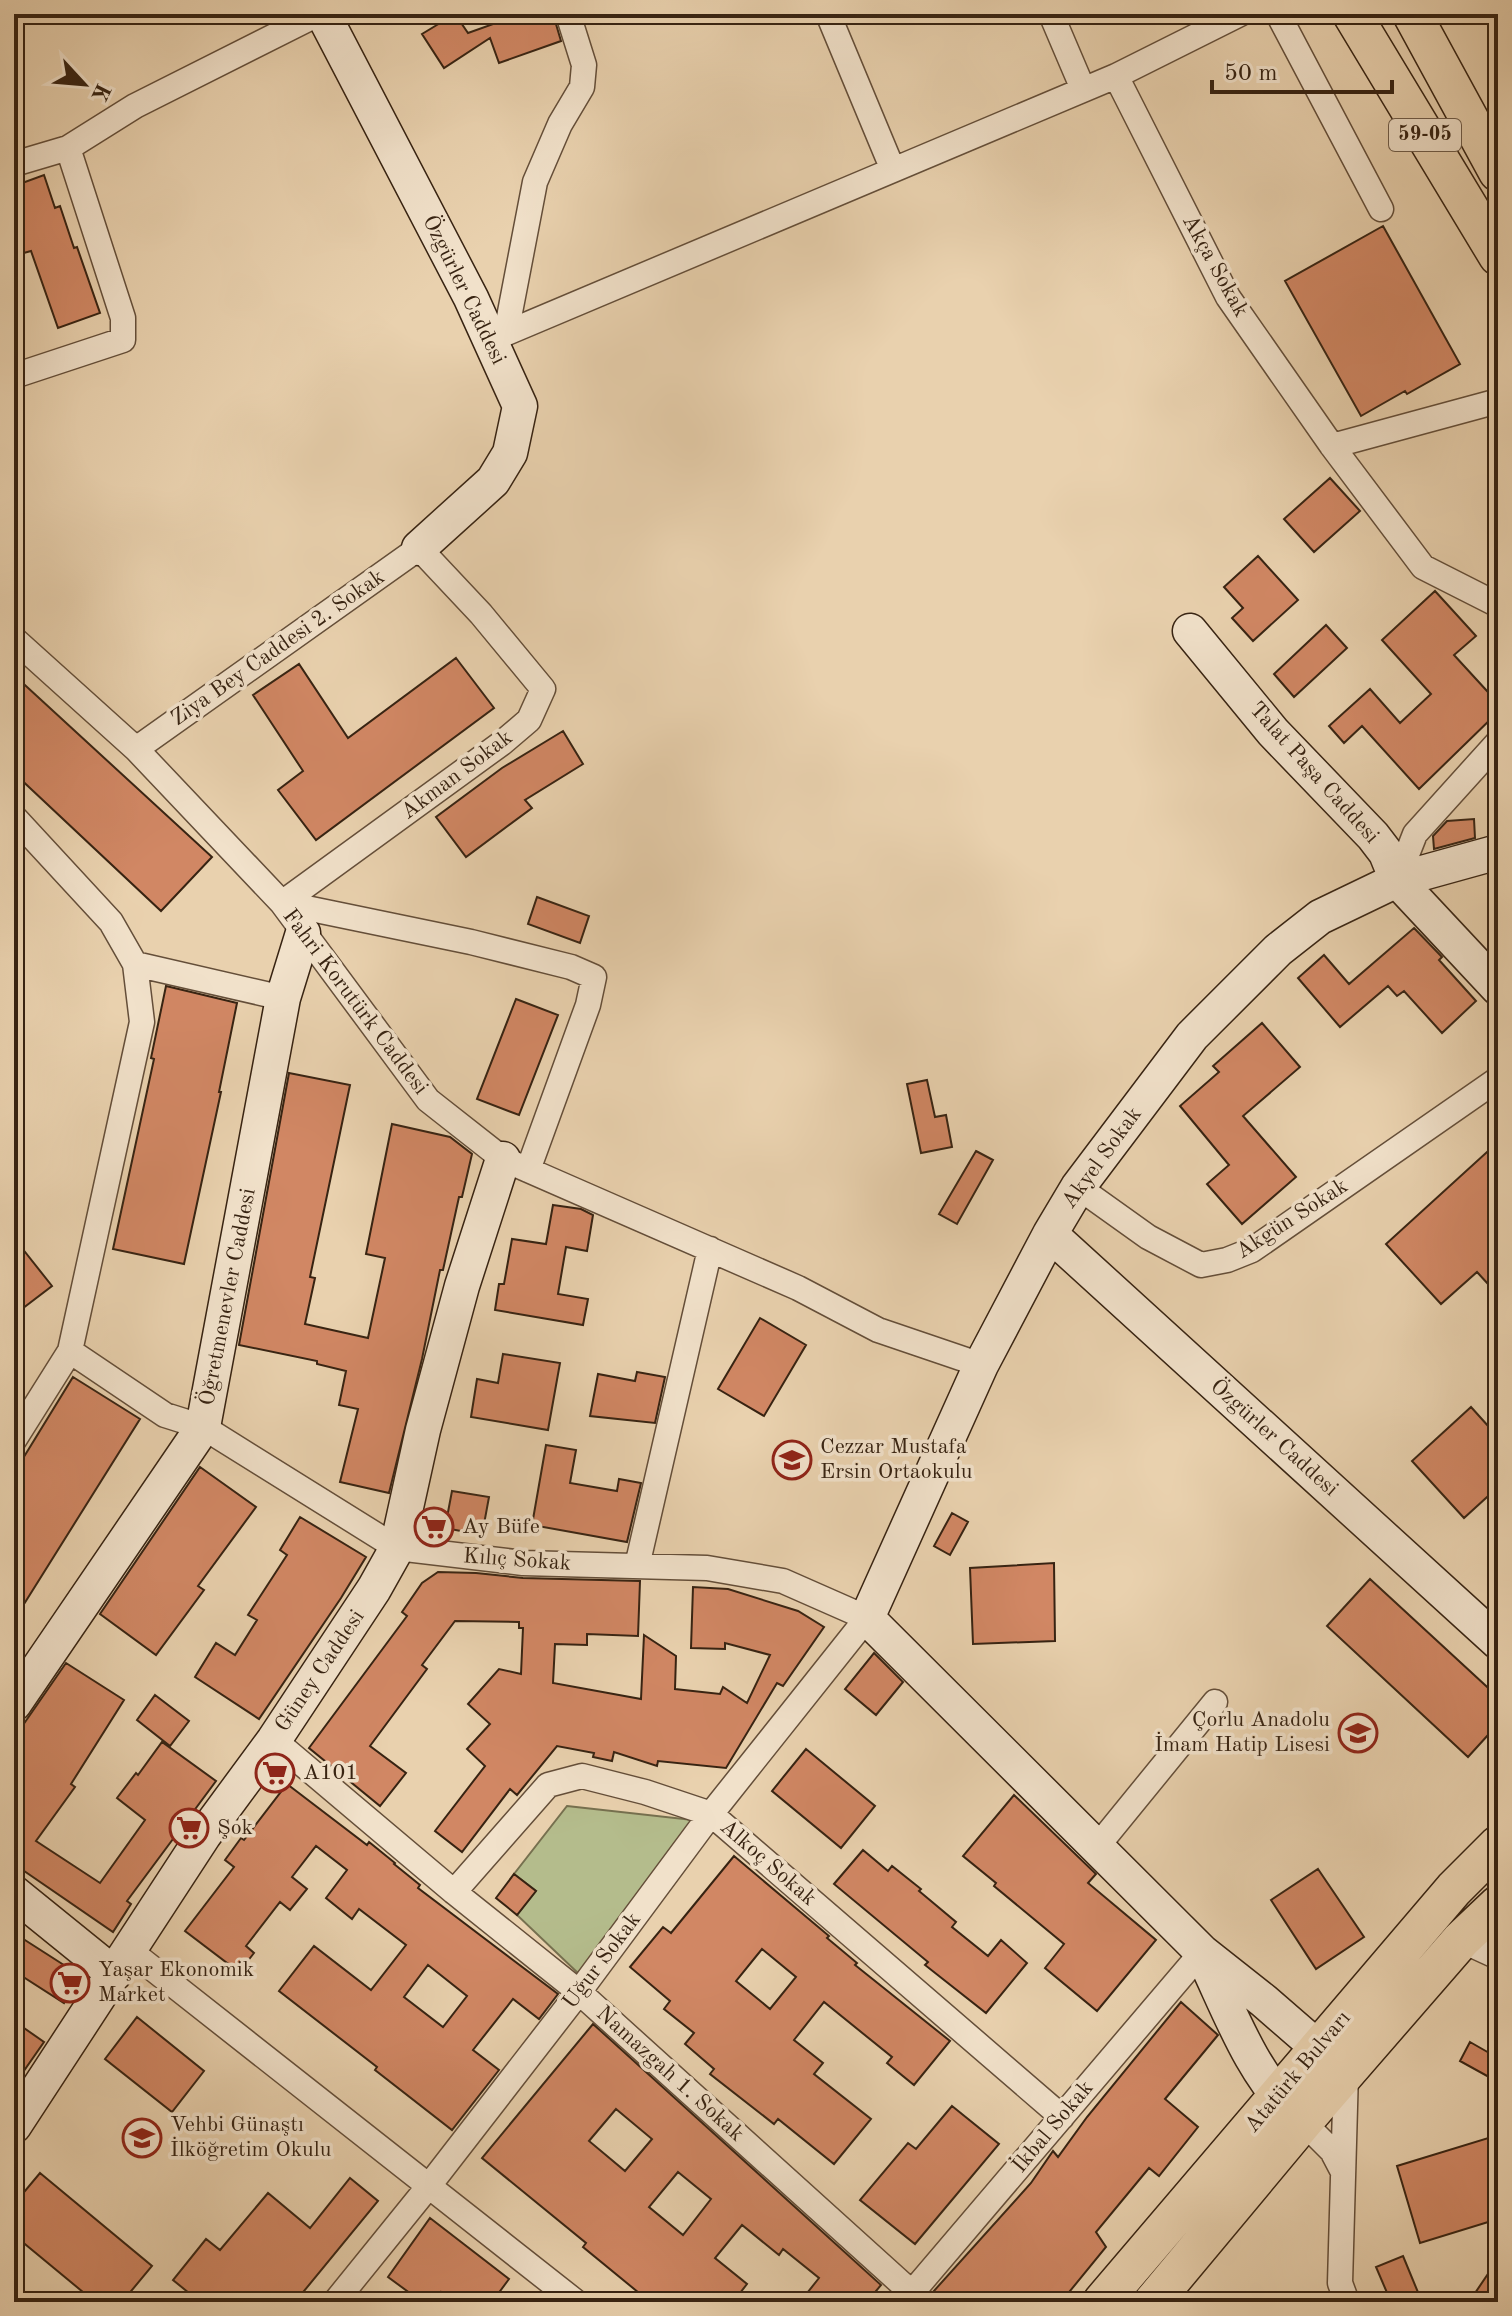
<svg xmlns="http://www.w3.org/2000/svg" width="1512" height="2316" font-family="'Old Standard TT',serif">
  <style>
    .green { fill: #b4bc8c; stroke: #76704f; stroke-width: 2 }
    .building { fill: #d18764; stroke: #372312; stroke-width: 2; fill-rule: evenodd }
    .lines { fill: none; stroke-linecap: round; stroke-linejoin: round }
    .street-casing { stroke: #644e39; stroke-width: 27 }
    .secondary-casing { stroke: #372312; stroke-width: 37 }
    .primary-casing { stroke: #372312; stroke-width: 41 }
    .street { stroke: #f1e1ca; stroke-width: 24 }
    .secondary { stroke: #f1e1ca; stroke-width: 34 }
    .primary { stroke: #e9d1ae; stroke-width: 38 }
    .labels { text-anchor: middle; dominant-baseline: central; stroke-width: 7; stroke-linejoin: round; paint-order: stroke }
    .shield { fill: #f1e1ca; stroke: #6f5c49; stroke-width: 2 }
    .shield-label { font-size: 20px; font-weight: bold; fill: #372312 }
    .street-label { font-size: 22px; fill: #372312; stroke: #f1e1ca }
    .poi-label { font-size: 22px; fill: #372312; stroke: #f1e1ca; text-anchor: start }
  </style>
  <rect width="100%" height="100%" fill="#e9d1ae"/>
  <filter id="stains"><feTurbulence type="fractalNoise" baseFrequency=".0025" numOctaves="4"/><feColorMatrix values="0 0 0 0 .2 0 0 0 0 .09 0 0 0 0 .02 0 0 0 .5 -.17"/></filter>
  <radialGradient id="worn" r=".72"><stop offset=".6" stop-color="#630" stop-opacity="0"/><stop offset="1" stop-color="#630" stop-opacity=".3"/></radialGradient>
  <path class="green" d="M567,1806l126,14 -113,155 -63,-60 19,-24 -22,-17z"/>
  <path class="building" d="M455,14l13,19 53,-19h32l8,27 -62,22 -9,-25 -46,30 -22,-34z
    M44,175l11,33 5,-2 14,42 3,-1 23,66 -42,15 -27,-77 -11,3 -6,-18v-50z
    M1383,226l77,138 -53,30 -2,-3 -44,25 -76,-135z
    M1330,478l30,33 -46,41 -30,-33z
    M1258,556l40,44 -45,41 -21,-23 11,-10 -19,-21z
    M1435,591l41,45 -22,19 44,48v9l-79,77 -57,-63 -18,17 -15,-17 41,-37 30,34 31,-29 -49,-54z
    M1326,625l21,23 -53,49 -20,-23z
    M456,658l38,50 -178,132 -38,-50 25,-19 -50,-76 46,-31 49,74z
    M14,675l198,182 -51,54 -147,-138z
    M563,731l20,33 -58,36 7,8 -66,49 -30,-40 66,-49z
    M1474,819l1,19 -41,11 -1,-13 14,-15z
    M537,897l52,19 -9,27 -52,-19z
    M1414,928l28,29 -3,3 37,41 -34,32 -38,-42 -7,5 -9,-10 -48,41 -42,-49 26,-23 25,29z
    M166,986l71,17 -18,89h2l-37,172 -71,-15 41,-190 -3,-1z
    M516,999l42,16 -39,100 -42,-16z
    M1262,1023l38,44 -57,49 53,61 -54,47 -35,-40 22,-19 -49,-59 39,-34 -6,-6z
    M289,1073l61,12 -40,192 5,1 -10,46 63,14 17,-80 -19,-4 26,-130 58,13 22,17 -10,43h-3l-16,73h-3l-18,89 -33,134 -49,-11 18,-73 -19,-4 7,-34 -29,-7v-3l-78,-16z
    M927,1080l8,37 11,-2 6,32 -31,6 -14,-69z
    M1498,1142v153l-21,-23 -36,32 -55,-60z
    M976,1151l17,9 -36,64 -18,-10z
    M553,1205l28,4 12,6 -6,36 -21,-4 -8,47 30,5 -5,26 -88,-15 4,-26h5l8,-45 34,5z
    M14,1238l38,48 -38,29z
    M760,1318l46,27 -42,71 -46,-27z
    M503,1354l57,9 -12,67 -77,-13 6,-38 21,4z
    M637,1372l28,5 -10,46 -65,-7 8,-42 37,7z
    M73,1377l67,42 -126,201v-147z
    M1471,1407l27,30v50l-34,31 -52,-57z
    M546,1445l30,5 -6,33 47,8 2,-12 22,4 -14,59 -95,-17z
    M200,1467l56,40 -58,79 6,4 -48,65 -56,-41z
    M452,1491l37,6 -7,38 -37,-7z
    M952,1513l16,9 -18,33 -16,-9z
    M300,1517l66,40 -25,41 -82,121 -64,-42 21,-34 19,12 22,-35 -9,-5 39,-60 -7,-5z
    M1054,1563l1,78 -82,3 -3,-76z
    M438,1572l38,1 47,5 117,3 -2,55 -51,-2v11l-32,-1 -2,39 88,16 3,-64 32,21 -1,33 45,5 3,-7 24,16 23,-48 -45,-12v6l-34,-1 2,-61 35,2 70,22 26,16 -41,59 -6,-3 -51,85 -68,-7 -1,5 -43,-14 -2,9 -19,-4 1,-4 -37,-7 -40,49 -7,-6 -48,63 -27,-21 50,-65 -18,-17 23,-25 -22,-20 31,-35 22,5 2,-46h-4v-6l-64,-1 -33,44 5,4 -57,77 36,27 -26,33 -71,-58 98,-132 -5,-4 20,-29z
    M1370,1579l128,118v27l-30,33 -141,-131z
    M874,1653l29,29 -27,33 -31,-26z
    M66,1663l58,37 -53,84 4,3 -39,54 64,42 45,-63 -28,-22 19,-25 2,2 24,-33 54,39 -89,120 4,3 -18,28 -99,-68v-126z
    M155,1695l34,26 -19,25 -33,-26z
    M806,1749l69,57 -34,42 -69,-57z
    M287,1784l80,61 2,-3 26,21 -1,1 26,21 -2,3 140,106 -19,25 -26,-20 -40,51 26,20 -47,60 -77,-60 2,-3 -98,-76 35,-45 57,44 35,-45 -47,-36 -7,10 -26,-21 21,-28 -31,-24 -24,31 15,12 -17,21 -10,-8 -34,44 8,7 -15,19 -54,-41 49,-64 -9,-7 16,-22 3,2zM428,1965l39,31 -24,31 -39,-30z
    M1014,1795l82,79 -8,9 68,57 -59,71 -52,-43 19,-24 -70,-58 2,-3 -33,-27z
    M863,1850l25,21 4,-5 29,23 -2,2 37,31 -4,5 36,29 13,-16 26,23 -41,50 -61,-48 3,-3 -94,-78z
    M734,1856l95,80 -2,2 30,25 -2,2 95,76 -36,44 -27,-22 5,-6 -68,-55 -30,38 29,23 -9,11 57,45 -37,45 -56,-45 -4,5 -64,-50 4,-5 -29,-25 9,-11 -30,-24 6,-8 -40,-34 33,-40 8,6zM762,1949l34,28 -26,32 -34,-28z
    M1318,1869l46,68 -48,32 -45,-69z
    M514,1874l22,17 -19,24 -21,-17z
    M14,1933l67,43 -17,27 -50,-32z
    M1181,2002l37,33 -53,64 33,28 -39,49 -10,-8 -53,64 10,15 -45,55h-137l107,-119 22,-32 5,6 29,-40z
    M137,2017l67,54 -32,41 -67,-53z
    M14,2021l30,21 -30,43z
    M593,2024l288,261 -14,17h-67l19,-24 -36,-29 -4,6 -37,-30 -27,33 32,26 -14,18h-83l-67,-55 3,-4 -104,-85zM616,2109l36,30 -27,32 -36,-30zM678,2172l33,27 -28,36 -34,-28z
    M1470,2042l28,16v24l-38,-21z
    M952,2106l47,38 -84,100 -55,-44 48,-57 8,6z
    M1498,2135v84l-78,24 -23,-77z
    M40,2173l112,93 -30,36h-27l-81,-67v-31z
    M350,2178l28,23 -83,101h-95l-27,-22 33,-41 14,11 48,-57 42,35z
    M430,2218l79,61 -17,23h-37l-14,-10 -7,10h-12l-34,-25z
    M1403,2256l19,46h-31l-15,-35z
    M1498,2259v43h-29z"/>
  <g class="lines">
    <g class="street-casing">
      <path id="street" d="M828,14l65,156
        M1051,14l32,75
        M1278,14l103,195
        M1116,76l112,221 104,149 91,121 75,38
        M14,164l54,-16 67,-42 183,-92
        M506,333l29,-151 25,-58 22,-37 2,-22 -16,-51
        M490,340l626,-264 124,-62
        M14,376l109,-36v-22l-55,-170
        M1332,446l166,-45
        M14,639l122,110 146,154 146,197 75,59 295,129 80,42 103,35
        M136,749l283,-201 62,66 62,75 -14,31 -27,23 -220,160
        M14,817l97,105 24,42 7,58 -72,329 -56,89
        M1397,880l18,-46 83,-92
        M282,903l189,39 100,25 23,10 -6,28 -60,165
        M135,964l148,34
        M1078,1187l70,50 53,28 26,-5 25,-10 246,-171
        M70,1351l95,64 38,12 194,121 126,15 184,5 76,13 84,37 -156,196 -132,178 -151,195 -93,115
        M637,1566l73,-317
        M274,1740l180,152 125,100 333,301
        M1096,1848l119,-146
        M454,1892l94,-107 34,-9 63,16 66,22 351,303
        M1461,1940l37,17
        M129,1950l447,352
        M1346,2072l-6,211 7,19
        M1303,2122l29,29 11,21
        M904,2302l298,-350"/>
    </g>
    <g class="secondary-casing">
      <path id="secondary" d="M323,14l148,284 49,108 -10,47 -17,28 -74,67
        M1190,631l83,101 100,104 13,17 11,27 101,108
        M1050,1234l448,408
        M14,1704l189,-277 80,-429 20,-65
        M14,1893l100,81
        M1205,1960c25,52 47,114 90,154
        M1340,2067l-76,-66 -62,-49 -335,-334 114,-253 69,-131 28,-47 114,-151 86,-86 42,-33 77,-37 101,-28
        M14,2126l190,-291 70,-95 100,-151 23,-41 26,-118 39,-144 41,-127"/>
    </g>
    <g class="primary-casing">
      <path id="primary" d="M1352,14l146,242
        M1412,14l86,158
        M1102,2302l352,-413 44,-44
        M1153,2302l150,-180 158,-182 37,-35"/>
    </g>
    <use href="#street" class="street"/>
    <use href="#secondary" class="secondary"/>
    <use href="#primary" class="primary"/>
  </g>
  <defs>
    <g id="school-ring" transform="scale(2)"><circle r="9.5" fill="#f1e1ca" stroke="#8f2418" stroke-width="1.5"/><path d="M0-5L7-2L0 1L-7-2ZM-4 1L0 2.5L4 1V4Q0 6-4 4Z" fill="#8f2418"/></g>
    <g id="supermarket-ring" transform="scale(2)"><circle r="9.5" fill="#f1e1ca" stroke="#8f2418" stroke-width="1.5"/><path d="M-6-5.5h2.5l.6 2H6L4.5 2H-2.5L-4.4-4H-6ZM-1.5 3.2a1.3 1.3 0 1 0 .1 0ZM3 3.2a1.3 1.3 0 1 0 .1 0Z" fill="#8f2418"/></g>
  </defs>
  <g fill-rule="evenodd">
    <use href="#school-ring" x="792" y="1460"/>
    <use href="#supermarket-ring" x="434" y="1527"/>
    <use href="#school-ring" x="1358" y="1733"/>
    <use href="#supermarket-ring" x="275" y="1773"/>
    <use href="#supermarket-ring" x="189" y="1828"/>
    <use href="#supermarket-ring" x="70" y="1983"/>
    <use href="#school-ring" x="142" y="2138"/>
  </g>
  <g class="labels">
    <rect class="shield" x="1389" y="119" width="72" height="32" rx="6"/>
    <g class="shield-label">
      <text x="1425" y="135">59-05</text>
    </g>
    <g class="street-label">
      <text transform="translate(1215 266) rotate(61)">Akça Sokak</text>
      <text transform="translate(464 290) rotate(64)">Özgürler Caddesi</text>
      <text transform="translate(278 648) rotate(-35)">Ziya Bey Caddesi 2. Sokak</text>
      <text transform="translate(1314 773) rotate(48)">Talat Paşa Caddesi</text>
      <text transform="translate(457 775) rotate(-37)">Akman Sokak</text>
      <text transform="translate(355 1002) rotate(53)">Fahri Korutürk Caddesi</text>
      <text transform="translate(1102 1158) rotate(-54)">Akyel Sokak</text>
      <text transform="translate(1292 1219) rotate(-33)">Akgün Sokak</text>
      <text transform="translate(228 1297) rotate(-79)">Öğretmenevler Caddesi</text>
      <text transform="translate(1274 1438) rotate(42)">Özgürler Caddesi</text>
      <text transform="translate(517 1560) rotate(4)">Kılıç Sokak</text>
      <text transform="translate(320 1671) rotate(-56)">Güney Caddesi</text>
      <text transform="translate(768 1863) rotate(41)">Alkoç Sokak</text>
      <text transform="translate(602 1961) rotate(-53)">Uğur Sokak</text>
      <text transform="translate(1298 2072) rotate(-50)">Atatürk Bulvarı</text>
      <text transform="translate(670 2074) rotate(42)">Namazgah 1. Sokak</text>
      <text transform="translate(1053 2127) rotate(-50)">İkbal Sokak</text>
    </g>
    <g class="poi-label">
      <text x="820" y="1447">Cezzar Mustafa<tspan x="820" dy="25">Ersin Ortaokulu</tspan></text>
      <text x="462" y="1527">Ay Büfe</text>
      <text x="1330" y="1720" text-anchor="end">Çorlu Anadolu<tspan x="1330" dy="25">İmam Hatip Lisesi</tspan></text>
      <text x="303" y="1773">A101</text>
      <text x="217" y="1828">Şok</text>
      <text x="98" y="1970">Yaşar Ekonomik<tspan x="98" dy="25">Market</tspan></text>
      <text x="170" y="2125">Vehbi Günaştı<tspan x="170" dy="25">İlköğretim Okulu</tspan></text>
    </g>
  </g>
  <rect width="1512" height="2316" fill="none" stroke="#e9d1ae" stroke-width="48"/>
  <rect x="16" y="16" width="1480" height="2284" fill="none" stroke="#372312" stroke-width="4"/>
  <rect x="24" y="24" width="1464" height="2268" fill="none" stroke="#372312" stroke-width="2"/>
  <g transform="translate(84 84) rotate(116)" stroke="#f1e1ca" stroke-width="6" paint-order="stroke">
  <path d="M0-6L14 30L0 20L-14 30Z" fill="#372312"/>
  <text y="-12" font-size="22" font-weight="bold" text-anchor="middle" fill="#372312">K</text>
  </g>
  <path d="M1212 80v12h180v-12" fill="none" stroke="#372312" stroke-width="4"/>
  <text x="1224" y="80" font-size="24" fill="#372312" stroke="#f1e1ca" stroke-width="6" paint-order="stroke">50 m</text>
  <rect width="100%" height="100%" filter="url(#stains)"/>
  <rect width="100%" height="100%" fill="url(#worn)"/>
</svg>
